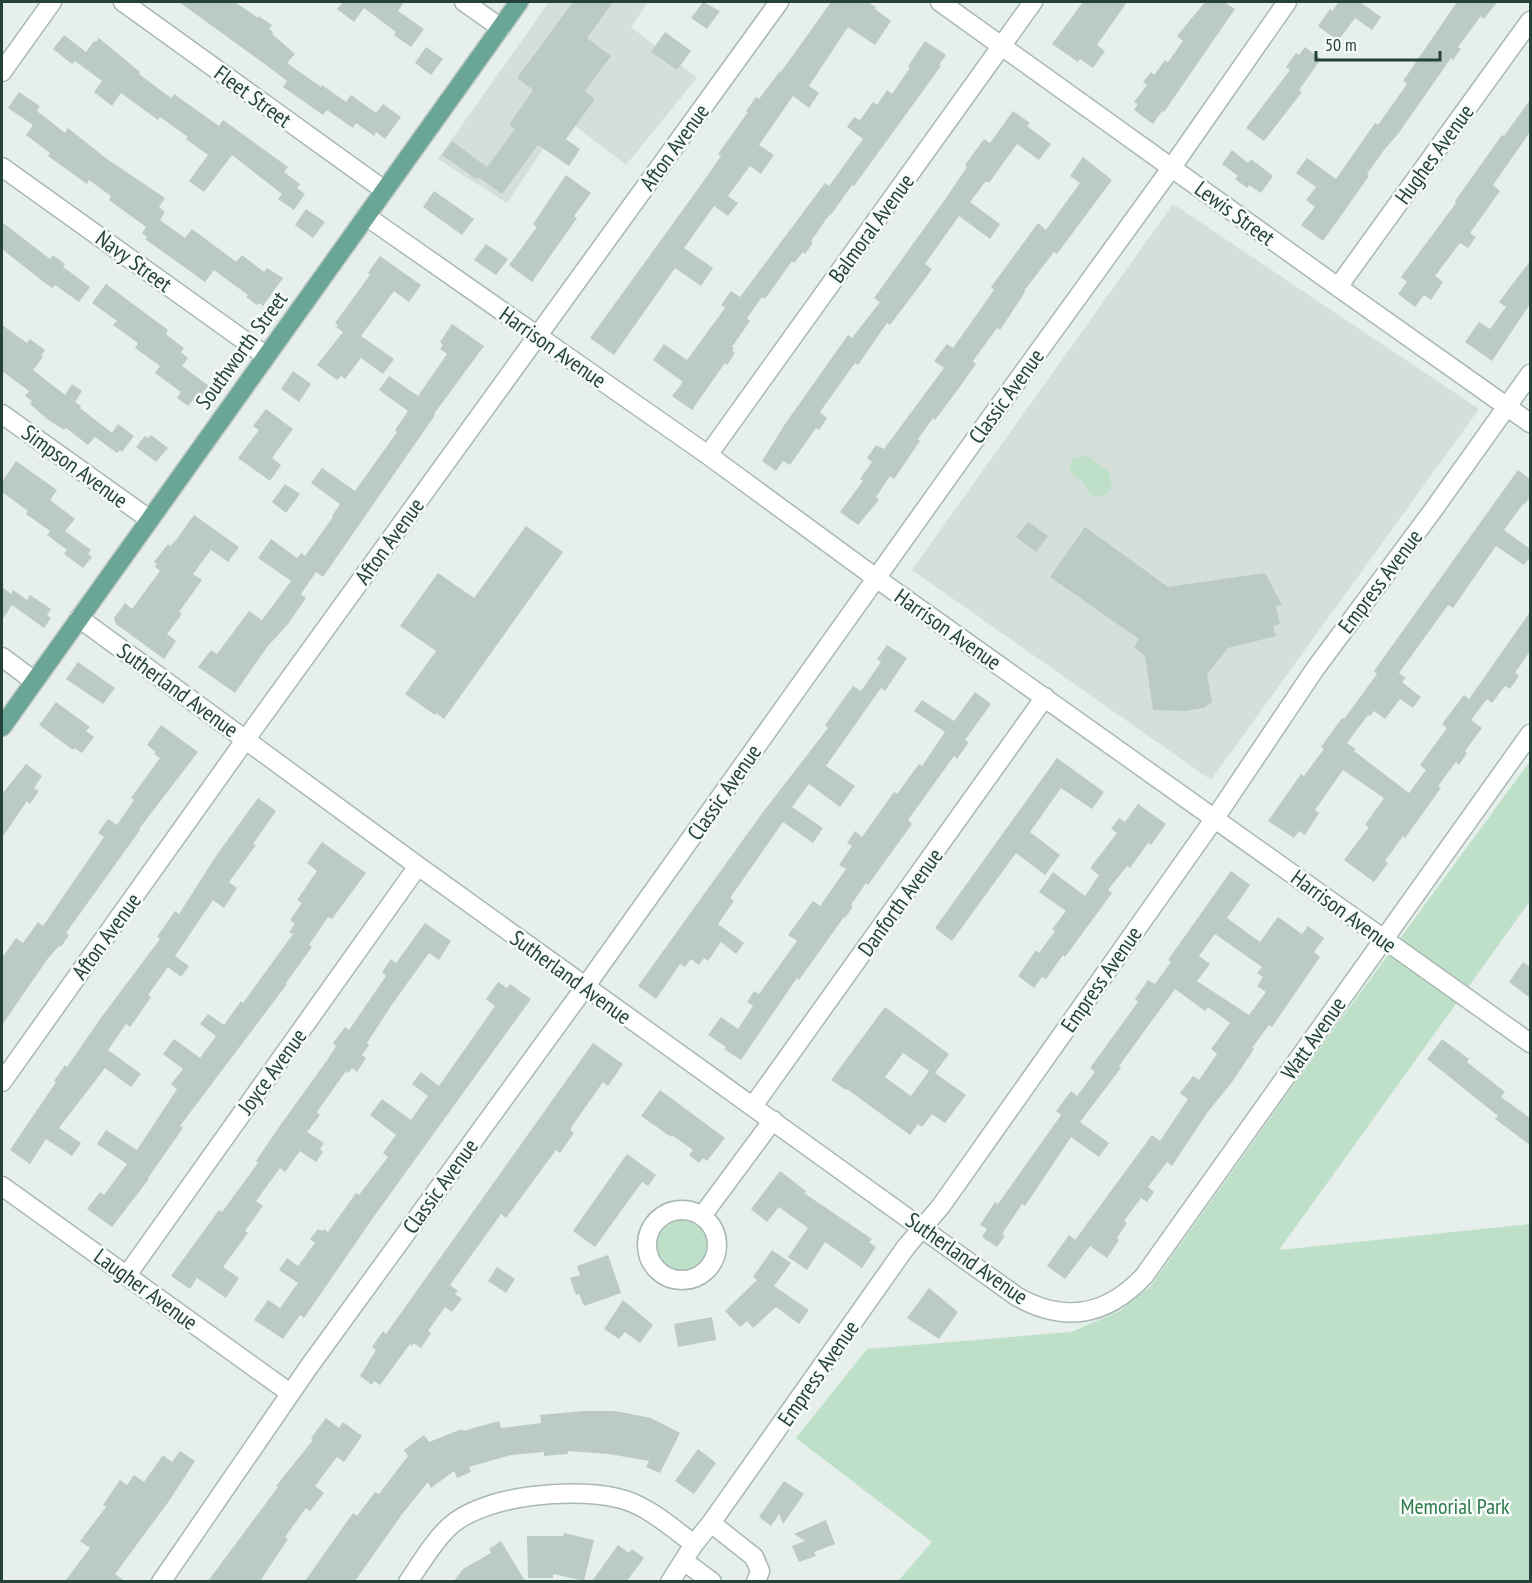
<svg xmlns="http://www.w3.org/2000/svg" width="1532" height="1583" font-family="'PT Sans Narrow',sans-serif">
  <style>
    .built { fill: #d4dfda }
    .green { fill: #bfe0c8 }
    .building { fill: #bbcac4; fill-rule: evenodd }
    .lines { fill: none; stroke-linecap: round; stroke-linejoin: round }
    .minor-casing { stroke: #a8b8b2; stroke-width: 21 }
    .major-casing { stroke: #c2cac8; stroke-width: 21 }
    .minor { stroke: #fff; stroke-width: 18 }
    .major { stroke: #6aa596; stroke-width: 18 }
    .labels { text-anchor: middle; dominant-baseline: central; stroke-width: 5; stroke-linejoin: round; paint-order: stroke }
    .street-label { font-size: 22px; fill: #24423a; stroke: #f7fbf9 }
    .park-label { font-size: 22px; fill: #2d7a4b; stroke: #f7fbf9 }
  </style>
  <rect width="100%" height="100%" fill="#e6efeb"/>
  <path class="built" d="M549,2h99l-17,25 66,51 -71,87 -62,-48 -57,86 -69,-44z
    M1173,204l306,205 -268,371 -299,-210z"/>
  <path class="green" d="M1088,456l21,16 3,15 -5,7 -14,3c-6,-4 -5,-7 -8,-12 -7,-10 -12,-4 -16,-19l5,-8z
    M1530,761v140l-251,349 251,-26v357h-632l34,-39 -136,-104 71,-89 204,-17 49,-21 30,-24 175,-246z
    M657 1245a25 25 0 1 1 50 0a25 25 0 1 1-50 0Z"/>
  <path class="building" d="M179,2h56l23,16 1,-2 13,9 -3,4 4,3 -1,2 23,20 -8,9 34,24 1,-2 24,17 5,-7 25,18 7,-9 18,13 -16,22 -9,-7 -2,4 -18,-13 -3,5 -26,-18 -4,5 -40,-28 4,-6 -25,-19z
    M343,2h61l-6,9 26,18 -13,18 -17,-12 2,-3 -32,-24 -10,14 -17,-13z
    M573,2h40l-26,36 24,18 -26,35 10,8 -29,40 14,10 -11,17 -31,-21 -36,49 -24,-17 -2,2 -34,-24 10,-14 35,26 28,-38 -6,-4 24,-35 -16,-12z
    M703,2l17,9 -13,18 -16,-11z
    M831,2h37l8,5 -1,2 16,12 -16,24 -27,-18 -39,59 10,7 -10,15 -16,-12 -34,49 15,10 -13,19 -11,-8 -22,30 10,7 -10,13 -14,-10 -30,42 29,20 -12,18 -26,-18 -61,87 -24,-17 113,-156 18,-26 -3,-2 30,-42 -2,-1 10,-14 3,2 21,-28 1,1z
    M1083,2h44l-30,43 8,6 -12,17 -13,-9 -2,3 -26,-18z
    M1205,2h19l11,7 -71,103 -2,-1 -9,13 -19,-14 4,-6 -4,-2 13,-17 -4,-3 8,-10 3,3 11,-15 3,2 15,-21 -6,-5z
    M1339,2h21l21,15 -9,13 -17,-12 -17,23 -20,-15 12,-17 2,2z
    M1457,2h40l-13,17 -3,-3 -23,31 3,2 -8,11 -2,-2 -53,76 -14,16 -17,24 2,2 -46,65 -22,-16 14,-18 -9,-7 10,-13 -20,-14 11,-15 29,21 39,-56 3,2 29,-41 -4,-3z
    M665,32l26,19 -14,19 -26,-18z
    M64,35l22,17 8,-11 2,1 3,-4 41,34 -1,2 28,21 5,3 2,-4 45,32 4,-6 65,47 -4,5 16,12 -3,4 8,6 -11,16 -16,-11 4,-5 -50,-39 -28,37 -15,-11 19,-26 -22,-16 2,-2 -28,-20 -2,3 -37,-27 -9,13 -18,-14 8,-11 -27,-20 -3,3 -19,-15z
    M925,41l21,14 -7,10 2,1 -87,120 -2,-1 -19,27 -6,6 -16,23 2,2 -8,11 -2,-2 -9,11 -2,-2 -27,38 -3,-2 -15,21 3,3 -18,26 2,1 -2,3 3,2 -8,12 -2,-2 -33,47 -20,-14 11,-14 -30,-22 11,-16 23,16 38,-52 -4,-3 10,-14 9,6 85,-114 4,3 34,-47 -16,-12 7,-10 6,3 13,-18 4,3 10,-15 5,4 18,-26 -2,-2z
    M426,47l17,12 -12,16 -16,-12z
    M1305,47l16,12 -22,31 3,2 -38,49 -18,-13 44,-58 -4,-3 10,-14 3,2z
    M19,92l21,14 -3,5 28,22 3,-5 39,31 58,39 -6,9 6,5 -5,8 25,18 7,-9 43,32h2l5,-6 22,17 3,-4 16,10 -20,28 -4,-3 -2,2 -11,-8 2,-2 -34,-25 -9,12 -60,-43 2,-2 -5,-4 4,-6 -37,-27 2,-4 -22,-16 -2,4 -39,-28 2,-3 -24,-18 7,-10 -25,-17z
    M1530,100v32l-37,53 7,6 -30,42 6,4 -8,11 -8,-5 -25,33 8,6 -12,18 -7,-5 -9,12 -17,-13 9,-12 -6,-5 55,-74 -1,-2 47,-66 2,1z
    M1013,111l17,12 -3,3 24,18 -12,16 -22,-16 -28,39 -3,-2 -16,21 30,22 -10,15 -31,-23 -34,48 7,5 -8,11 -34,45 -3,-2 -29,42 -3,-2 -35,49 7,6 -8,12 -3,-2 -26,37 -7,-4 -7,10 -14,-10 23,-37 63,-89 4,3 28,-36 -6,-4 72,-100 21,-31 -2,-2 19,-26 6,4z
    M1232,150l16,13 3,-4 22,17 -12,17 -12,-8 -2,3 -12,-9 3,-3 -16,-12z
    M1083,157l29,23 -55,74 -3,-2 -30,39 1,1 -25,38 -3,-2 -24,33 3,3 -17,24 -24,32 -2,-2 -15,21 2,2 -26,38 -4,-3 -14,21 3,3 -21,25 -18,-13 23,-31 -3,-2 12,-17 -5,-4 9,-13 8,4 60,-81 -10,-7 13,-17 6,4 41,-58 -3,-3 47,-64 8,7 34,-47 -10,-7z
    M566,175l25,18 -17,23 3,2 -45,64 -23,-17 28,-38 -4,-3z
    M434,191l40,28 -12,16 -39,-28z
    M306,209l19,13 -12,16 -18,-13z
    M2,222l48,37 3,-4 12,9 -2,3 3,2 24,18 -11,15 -24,-17 -2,3 -8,-5 -43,-34z
    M486,244l22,15 -12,16 -22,-15z
    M380,256l41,29 -12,17 -15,-11 -33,45 33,23 -11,15 -22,-16 -16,21 -4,-3 -4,4 -20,-15 26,-33 -7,-5 2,-2 -3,-2 35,-48 -2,-2z
    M1530,261v43l-38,57 -27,-19 14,-20 11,7 16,-22 -7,-5z
    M106,284l62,46 -2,3 2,3 16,12 -3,4 7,6 -6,8 27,20 -11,16 -4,-3 -6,7 -11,-8 4,-6 -26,-19 5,-7 -25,-18 3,-5 -25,-18 4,-4 -25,-18z
    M452,324l32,22 -50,68 1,1 -112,162 -7,-5 -15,22 5,4 -18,26 -21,23 -32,46 -37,-26 13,-17 6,4 32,-43 13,9 29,-39 -33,-23 13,-19 26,19 4,-5 4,3 28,-39 -1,-1 8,-12 -29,-21 11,-15 33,23 42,-59 -2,-2 13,-19 -29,-21 10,-14 29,20 29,-42 -7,-5 3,-4 -3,-3z
    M2,325l25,18 3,-4 15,11 -4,6 2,1 -10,13 32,25 7,-11 10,7 -7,11 6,4 -1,2 32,25 6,-9 16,12 -12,16 -2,-2 -3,3 -22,-16 -7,8 -22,-17 -2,2 -17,-11 -17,-15 2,-3 -7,-5 4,-5 -27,-20z
    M293,371l18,13 -12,18 -18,-13z
    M266,409l27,20 -21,29 9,7 -11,16 -32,-23 21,-28 -6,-4z
    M151,435l17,13 -12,14 -20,-15 9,-11 3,2z
    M16,461l41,29 -7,10 25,19 -10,12 26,19 -3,4 4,3 -9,11 -19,-14 3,-4 -20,-15 3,-4 -24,-17 2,-3 -26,-19v-10z
    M1518,470l12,9v18l-6,8 -1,-1 -19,26 26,19v8l-6,8 -28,-19 -43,62 -5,-3 -49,68 7,5 -4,4 19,15 -8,11 -13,-9 -15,20 -11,-8 -4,5 -2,-1 -21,28 9,6 -2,2 55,42 17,-23 -6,-5 27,-37 -5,-4 22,-29 5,4 61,-87v39l-15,22 4,3 -9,13 -5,-3 -13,17 -5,-4 -16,21 11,8 -17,23 2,2 -8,12 -3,-3 -18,24 3,2 -36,50 -2,-2 -18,25 3,2 -14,19 -30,-22 25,-33 -4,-2 19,-27 -41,-28 -28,40 4,3 -14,22 -6,-4 -5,7 -26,-17 33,-47 3,2 20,-27 -3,-2 21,-29 2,1 33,-45 -3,-3z
    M285,484l15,10 -14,19 -14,-11z
    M194,515l45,32 -11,15 -17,-12 -18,24 9,6 -23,32 3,2 -15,20 9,7 -12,18 -48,-35 -2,-6 11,-15 7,6 28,-38 -5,-4 2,-3 -3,-2 14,-18 2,2 6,-6z
    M1028,522l20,14 -12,16 -20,-15z
    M526,526l37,26 -119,167 -8,-6 -1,2 -30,-21 31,-43 -36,-25 38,-53 36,25z
    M1085,527l83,60 97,-14 17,32 -6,1 4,18 -7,2 3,10 -48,12 -21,26 5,28 -8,6 -19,3 -32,-1 -8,-54 -11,-8 5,-9 -89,-62z
    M2,587l9,7 2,-4 14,10 3,-5 21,14 -4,6 4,3 -7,10 -32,-23 -10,15z
    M887,645l20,13 -22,33 -4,-3 -55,78 29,20 -15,21 -31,-23 -17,23 31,21 -10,15 -30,-21 -53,76 4,3 -16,23 26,19 -8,11 -15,-12 -13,19 -4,-3 -5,7 -8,-6 -6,8 -5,-3 -24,35 -18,-13 125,-174 65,-84 -3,-3 28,-39 8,5 20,-29 -4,-3z
    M78,662l37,26 -12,16 -37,-25z
    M975,692l16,12 -26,36 4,2 -12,17 -3,-3 -46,64 4,4 -44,61 -2,-2 -15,22 2,2 -8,11 -1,-1 -45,63 -2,-2 -56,82 -17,-11 2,-2 -18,-12 13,-18 17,12 15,-23 -6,-4 7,-11 5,3 38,-53 -9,-6 25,-34 7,5 26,-37 -7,-4 13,-19 -5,-3 8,-12 7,6 32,-45 3,2 22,-30 3,2 23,-34 -31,-21 8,-11 32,21z
    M56,702l34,25 -4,4 8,6 -12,16 -8,-5 -1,2 -34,-25z
    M161,725l37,27 -59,77 1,1 -74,103 3,2 -8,12 -2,-1 -10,11 -47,68v-67l14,-20 7,5 15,-21 5,4 61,-89 -6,-4 10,-14 9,6 17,-25 -3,-2 29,-40 -6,-4 2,-2 -9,-7z
    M1057,758l47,34 -12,17 -31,-21 -31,44 30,23 -15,20 -29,-22 -64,88 -17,-13z
    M26,764l16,12 -8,12 5,3 -9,13 -3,-3 -25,37v-44z
    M258,798l18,13 -23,33 3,1 -27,37 8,6 -13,20 -11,-8 -38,56 14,10 -8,11 -13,-10 -20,28 3,2 -13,19 -8,11 -4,-3 -18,26 33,24 -10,13 -26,-19 -46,60 22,15 -9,13 -26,-17 -16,25 -20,-14 46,-68 -2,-1 11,-16 2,2 36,-52 57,-76 -3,-2 18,-26 4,3 37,-58z
    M1138,804l28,20 -15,21 -3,-2 -18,25 -3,-2 -19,24 4,3 -47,64 -2,-2 -17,24 -4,-2 -8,11 -16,-12 18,-26 3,3 16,-22 -3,-2 14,-18 -27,-19 14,-20 32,24 14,-21 -9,-7 27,-35 -6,-4 8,-11 6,4z
    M322,842l44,31 -34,46 -4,-2 -19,28 3,2 -26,36 1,1 -107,142 3,2 -35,50 1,1 -37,48 -25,-18 13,-17 4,3 23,-31 -30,-20 9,-14 31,20 40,-61 -6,-5 12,-15 -20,-15 11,-15 26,19 16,-22 -16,-12 8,-10 16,11 17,-24 2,2 50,-69 -4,-2 6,-8 -5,-4 12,-17 -5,-3 20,-29 -10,-8z
    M1231,871l19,14 -23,33 33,24 18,-25 24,17 6,-8 16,12 -10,14 6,5 -48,70 -3,-2 -17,23 2,1 -22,33 -25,31 -35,53 -5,-4 -19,25 6,5 -7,10 -6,-4 -17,23 3,2 -10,15 2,2 -12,18 -17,-12 -25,33 -18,-13 22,-31 6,5 77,-105 8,6 28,-42 -8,-6 13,-17 6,4 18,-26 -6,-5 19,-26 -22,-16 -3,4 -30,-22 -56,77 2,2 -41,54 29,21 -10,14 -28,-20 -46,69 -3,-2 -20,30 3,2 -8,11 -15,-10 5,-8 -7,-4 15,-23 3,2 63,-89 -5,-4 15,-20 6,5 18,-24 -5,-4 48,-66 -3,-3 13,-19 7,4 16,-22 -3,-2zM1215,934l47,33 -5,6 6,4 -6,9 9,6 -17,23 -52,-34 13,-17 -11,-8z
    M425,923l26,18 -12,19 -10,-7 -38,53 -24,37 2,2 -7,10 4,3 -9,14 -5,-4 -4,5 -2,-2 -29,41 3,3 -13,17 17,11 -4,6 3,3 -7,10 -16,-11 -15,21 -5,-4 -24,33 7,5 -18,25 3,2 -25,34 16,11 -13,20 -29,-20 -7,11 -19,-13 48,-66 3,2 36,-49 -2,-2 23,-34 49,-68 8,-13 -3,-3 12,-16 4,3 37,-54 -4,-4 9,-13 5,4z
    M1523,962l7,5v31l-21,-16z
    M498,982l9,6 3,-4 21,15 -156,216 -71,103 -4,-3 -17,24 -29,-19 14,-20 12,8 18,-25 -19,-13 8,-12 11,8 17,-23 -5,-4 8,-10 4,2 2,-2 4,3 28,-39 3,2 29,-38 -5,-4 13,-18 -26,-20 12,-16 29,21 17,-24 -16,-12 9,-12 18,14 56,-80 -9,-7z
    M885,1007l64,47 -14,19 31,22 -21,28 -13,-9 -10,13 -4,-3 -8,11 -63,-46 -1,1 -15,-10zM903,1053l26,18 -18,25 -26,-19z
    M1442,1039l27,20 -2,3 38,30 -4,5 29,21v27l-35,-26 3,-3 -71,-57z
    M593,1043l30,21 -15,22 -5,-4 -28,40 -5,8 4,3 -14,20 -4,-3 -50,68 -5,-4 -51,71 8,6 -3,3 7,5 -10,13 -7,-5 -17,24 3,2 -10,15 -7,-5 -2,3 -2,-2 -30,41 -6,-4 -2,4 -12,-9 16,-26 -4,-3 11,-16 3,3z
    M660,1090l65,48 -18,23 -4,-3 -4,5 -10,-8 4,-5 -21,-15 -1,2 -30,-21z
    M627,1154l29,21 -8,11 -6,-4 -47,65 -22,-16z
    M780,1171l26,20 -2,2 68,46 -3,3 7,5 -14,21 -37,-26 -18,28 -19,-13 20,-29 -29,-21 -12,15 -16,-13z
    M772,1250l19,13 -17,23 35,24 -10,14 -23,-17 -23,21 -6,-7 -7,6 -15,-16 32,-31 -4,-3z
    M608,1255l13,38 -37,13 -5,-12 -3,1 -6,-17 10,-3 -3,-9z
    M497,1267l18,12 -9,14 -18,-12z
    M929,1288l29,24 -19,27 -32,-21z
    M623,1300l30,25 -13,18 -15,-11 -6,7 -15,-10z
    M712,1317l4,23 -38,7 -4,-23z
    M585,1411h30l36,7 29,15 -20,40 -14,-6 3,-6 -40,-7 -41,-3v3l-24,2v-4l-33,3 -42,12 2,5 -14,6 -3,-7 -23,17 -3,-6 -25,31 -48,68h-50l48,-68 4,3 18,-24 4,2 29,-38 -4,-6 20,-15 5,7 33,-13 1,2 36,-10 2,7 40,-5 -1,-8z
    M326,1418l13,10 4,-6 19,14 -18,26 -7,-5 -22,29 9,7 -14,18 -4,-3 -21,29 3,2 -28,42h-52l70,-94 -2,-1 37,-46 -2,-2z
    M698,1449l18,14 -22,31 -19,-13z
    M180,1451l15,10 -26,40 -54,73 10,7h-60l25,-33 -10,-7 26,-34 -3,-2 17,-25 7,5 7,-10 10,7 19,-27 9,7z
    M784,1481l20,13 -21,30 -4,-10 -8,12 -12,-9z
    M826,1520l9,24 -21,8 2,4 -17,6 -7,-16 13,-5 -11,-7z
    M564,1533l30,7 -10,41 -31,-7v4h-25l-1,-42h36z
    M501,1541l24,40h-71l9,-12 28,-16 -2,-4z
    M618,1545l11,8 3,-4 12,9 -17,23h-35z"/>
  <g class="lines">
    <g class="minor-casing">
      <path id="minor" d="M123,2l261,188
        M464,2l37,26
        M940,2l398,285 192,136
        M2,72l50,-70
        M2,167l264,189
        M366,216l342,239 168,123 654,465
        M1338,287l192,-266
        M2,414l147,105
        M708,455l325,-453
        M79,618l339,248 598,430c47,27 90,21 128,-20l386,-542
        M2,657l32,24
        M2,1082l244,-343 533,-737
        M753,1106l292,-409
        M2,1186l288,207
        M647 1245a35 35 0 1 1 70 0a35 35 0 1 1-70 0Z
        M702,1216l71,-96
        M127,1275l291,-409
        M711,1523l43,34 6,14 -4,11
        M684,1561l28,21
        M161,1582l147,-214 277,-381 401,-563 186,-257 115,-165
        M408,1582c13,-19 25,-40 41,-55 34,-33 132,-41 176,-27 25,8 47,28 69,44
        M670,1582l24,-38 17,-21 195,-276 35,-41 274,-388 100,-149 116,-156 99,-139"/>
    </g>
    <g class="major-casing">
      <path id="major" d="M2,727l517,-725"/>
    </g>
    <use href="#minor" class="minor"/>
    <use href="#major" class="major"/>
  </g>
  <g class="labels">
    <g class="street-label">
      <text transform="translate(253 96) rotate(36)">Fleet Street</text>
      <text transform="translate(674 147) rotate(-54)">Afton Avenue</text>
      <text transform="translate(1434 154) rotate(-54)">Hughes Avenue</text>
      <text transform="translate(1235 213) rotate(36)">Lewis Street</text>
      <text transform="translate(871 228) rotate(-54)">Balmoral Avenue</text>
      <text transform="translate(134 261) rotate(36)">Navy Street</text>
      <text transform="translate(553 347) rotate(35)">Harrison Avenue</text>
      <text transform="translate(241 350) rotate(-54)">Southworth Street</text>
      <text transform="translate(1006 396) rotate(-54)">Classic Avenue</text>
      <text transform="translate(75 466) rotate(36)">Simpson Avenue</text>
      <text transform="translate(389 541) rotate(-54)">Afton Avenue</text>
      <text transform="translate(1380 581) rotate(-53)">Empress Avenue</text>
      <text transform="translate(948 629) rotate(35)">Harrison Avenue</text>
      <text transform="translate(178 690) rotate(36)">Sutherland Avenue</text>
      <text transform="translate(724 792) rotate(-55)">Classic Avenue</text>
      <text transform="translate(900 902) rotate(-54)">Danforth Avenue</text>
      <text transform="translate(1344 911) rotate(36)">Harrison Avenue</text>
      <text transform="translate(106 936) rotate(-54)">Afton Avenue</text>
      <text transform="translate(571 977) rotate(36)">Sutherland Avenue</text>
      <text transform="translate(1101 979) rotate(-55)">Empress Avenue</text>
      <text transform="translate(1313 1038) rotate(-55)">Watt Avenue</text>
      <text transform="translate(272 1071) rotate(-54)">Joyce Avenue</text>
      <text transform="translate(440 1186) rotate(-54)">Classic Avenue</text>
      <text transform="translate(967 1258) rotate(35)">Sutherland Avenue</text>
      <text transform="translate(146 1289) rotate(36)">Laugher Avenue</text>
      <text transform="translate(818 1373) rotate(-55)">Empress Avenue</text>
    </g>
    <g class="park-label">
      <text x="1455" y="1506">Memorial Park</text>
    </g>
  </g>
  <rect width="1532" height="1583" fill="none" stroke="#24423a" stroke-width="6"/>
  <path d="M1316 51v9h124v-9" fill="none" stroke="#24423a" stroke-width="3"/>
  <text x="1325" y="51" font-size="18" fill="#24423a" stroke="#f7fbf9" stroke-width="4.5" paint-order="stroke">50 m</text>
</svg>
